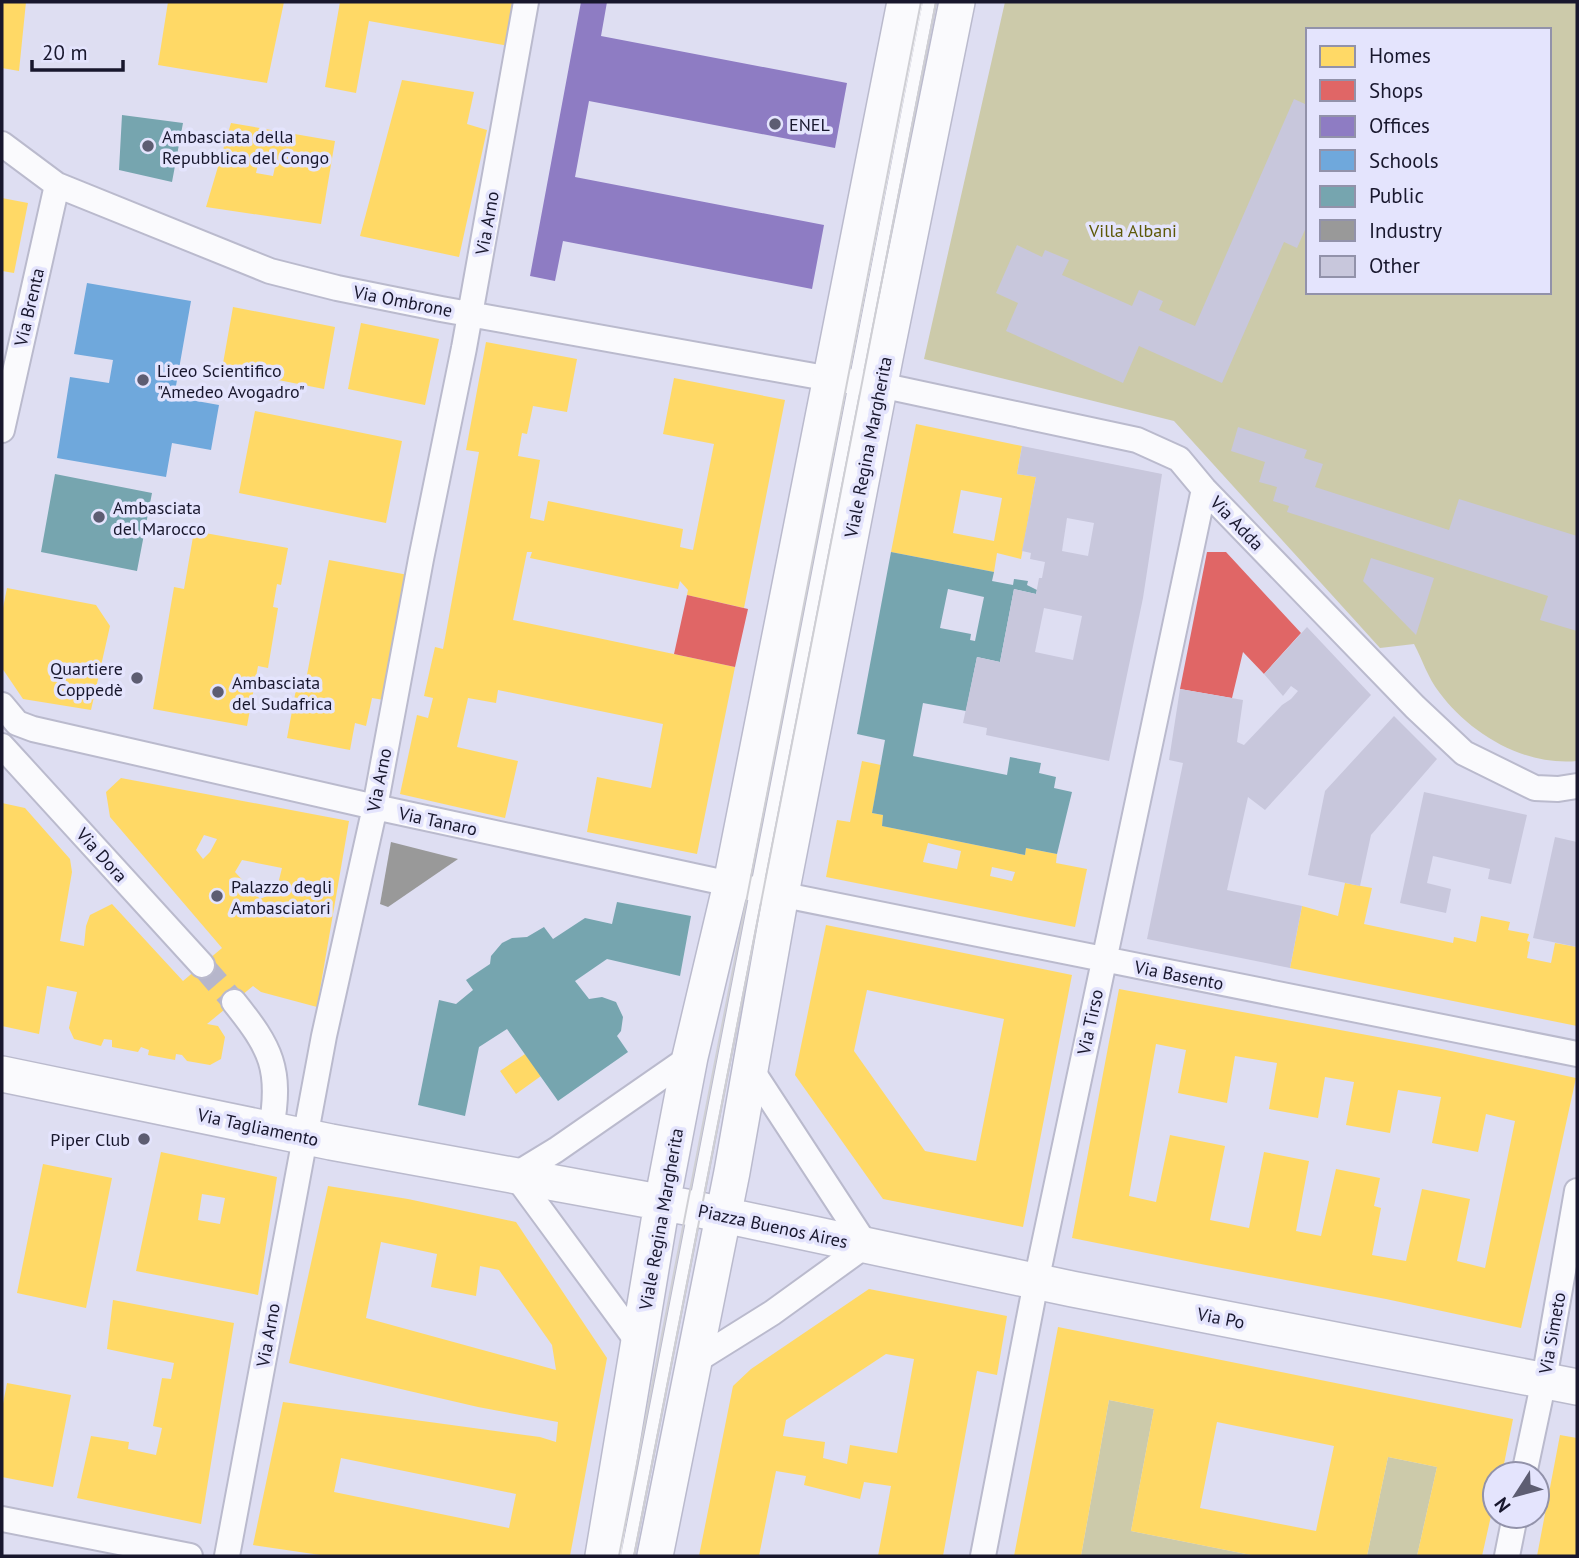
<svg xmlns="http://www.w3.org/2000/svg" width="1579" height="1558" font-family="'PT Sans',sans-serif">
  <style>
    .green { fill: #cccaaa; fill-rule: evenodd }
    .homes { fill: #ffd966; fill-rule: evenodd }
    .shops { fill: #e06666 }
    .offices { fill: #8e7cc3 }
    .schools { fill: #6fa8dc }
    .public { fill: #76a5af; fill-rule: evenodd }
    .industry { fill: #999 }
    .building { fill: #c8c7dc; fill-rule: evenodd }
    .lines { fill: none; stroke-linecap: round; stroke-linejoin: round }
    .street-tunnel { stroke: #b6b6cb; stroke-width: 24; stroke-dasharray: 24 12; stroke-linecap: butt }
    .lane-casing { stroke: #babacd; stroke-width: 16 }
    .street-casing { stroke: #babacd; stroke-width: 28 }
    .secondary-casing { stroke: #babacd; stroke-width: 38 }
    .lane { stroke: #fafafd; stroke-width: 12 }
    .street { stroke: #fafafd; stroke-width: 24 }
    .secondary { stroke: #fafafd; stroke-width: 35 }
    .tram { stroke: #cfcfd4; stroke-width: 2 }
    .poi-dot { fill: #5d5d72; stroke: #e4e4fd; stroke-width: 2.5 }
    .labels { text-anchor: middle; dominant-baseline: central; stroke-width: 7; stroke-linejoin: round; paint-order: stroke }
    .poi-label { font-size: 18px; fill: #18172d; stroke: #e4e4fd; text-anchor: start }
    .street-label { font-size: 18px; fill: #18172d; stroke: #e4e4fd }
    .park-label { font-size: 18px; fill: #5d5808; stroke: #e4e4fd }
  </style>
  <rect width="100%" height="100%" fill="#dedef2"/>
  <path class="green" d="M1005,2h572v759c-53,5 -107,-27 -138,-69 -11,-14 -17,-33 -25,-48l-34,4 -206,-227 -250,-62zM1308,30h241v262h-241z
    M1109,1400l45,9 -23,122 125,25h-175z
    M1388,1457l49,10 -20,89h-50z"/>
  <path class="homes" d="M2,2h24l-7,69 -17,-3z
    M168,2h116l-17,81 -109,-18z
    M340,2h177l-8,44 -140,-25 -13,72 -31,-6z
    M402,80l72,12 -7,32 20,6 -28,127 -99,-21z
    M231,123l104,18 -14,83 -115,-17zM260,155l17,3 -4,18 -17,-3z
    M2,198l26,5 -14,70 -12,-2z
    M233,307l102,20 -11,62 -102,-20z
    M361,323l78,16 -14,66 -77,-16z
    M486,342l91,17 -10,53 -34,-6 -6,28 -5,-1 -4,23 22,4 -10,58 14,3 4,-20 135,28 -3,18 13,3 21,-106 -51,-10 11,-56 111,22 -41,208 -57,-13 1,-5 -8,-9 -2,8 -148,-31 2,-6h-5l-14,68 222,47 -38,187 -110,-22 10,-55 54,11 12,-64 -165,-34 -2,13 -28,-5 -11,49 61,14 -13,57 -105,-24 17,-79 11,3 5,-20 -9,-2 11,-49 8,2 36,-197 -13,-2z
    M255,411l147,30 -16,82 -147,-30z
    M916,424l106,22 -5,28 19,3 -15,82 -24,-6 -3,19 -103,-20zM961,490l41,8 -8,43 -41,-8z
    M194,531l94,17 -7,37 -4,-1 -4,23 5,1 -10,60 -10,-2 -11,60 -94,-17 21,-122 10,2z
    M329,560l79,15 -24,125 -12,-2 -6,28 -11,-3 -5,27 -63,-12 10,-54 8,1z
    M7,588l89,17 14,21 -19,84 -68,-11 -21,-31v-55z
    M862,761l19,4 -9,48 11,2 -1,11 143,29 1,-7 31,6 -1,9 31,6 -12,58 -249,-50 11,-57 13,2zM928,843l33,8 -4,18 -34,-7zM992,867l23,5 -3,9 -22,-5z
    M121,778l228,43 -32,186 -56,-15 -8,-6 -46,38 11,2 7,11 -4,22 -11,6 -23,-4 -5,-6 -6,-1 -1,6 -27,-5 1,-5 -8,-3 -3,5 -26,-5v-7l-8,-1 -3,7 -27,-7 -5,-11 8,-36 -30,-6 -8,48 -37,-8v-223l23,5 45,51 2,13 -12,69 24,5 2,-20 4,-11 22,-11 71,77 39,-33 -112,-131 -4,-25zM204,835l13,4 -7,13 -7,7 -7,-9zM242,860l40,8 -6,24 -16,7 -25,-27z
    M1345,883l27,5 -8,36 89,19 1,-6 22,5 5,-26 29,6 -2,8 21,4 -2,7 3,1 -3,16 24,5 4,-20 22,4v79l-287,-58 12,-62 36,10z
    M826,925l246,50 -49,252 -140,-28 -88,-124zM867,990l137,29 -28,142 -51,-10 -71,-100z
    M1119,989l318,59 139,30 -55,250 -135,-29 -180,-34 -134,-27zM1156,1044l30,6 -8,43 49,10 8,-47 42,7 -8,46 49,9 7,-41 29,5 -8,43 44,8 8,-43 43,7 -9,46 46,9 8,-38 29,7 -30,147 -28,-7 13,-62 -48,-10 -16,72 -34,-6 9,-47 -7,-2 6,-28 -44,-9 -15,67 -25,-5 13,-70 -45,-9 -15,76 -39,-8 15,-74 -55,-11 -14,67 -27,-6z
    M525,1054l16,22 -25,18 -16,-23z
    M161,1152l116,25 -19,118 -122,-24zM202,1194l23,4 -5,26 -22,-4z
    M43,1164l69,14 -26,130 -69,-15z
    M328,1186l80,13 108,23 91,136 -37,198h-243l-74,-11 30,-143 257,35 16,5 2,-20 -80,-15 -189,-44zM381,1242l56,12 -6,33 45,9 4,-30 19,4 53,75 4,25 -190,-52zM341,1458l175,36 -7,34 -175,-36z
    M869,1289l138,27 -10,59 -20,-4 -34,185h-65l13,-70 -27,-4 -4,17 -56,-14 2,-9 -30,-5 -17,85h-60l34,-170 18,-17zM886,1354l28,5 -17,94 -47,-8 -3,19 -24,-6 2,-16 -42,-6 3,-16z
    M113,1300l121,23 -33,201 -124,-26 14,-62 38,6 -1,7 28,6 6,-27 -9,-2 9,-48 9,1 3,-16 -67,-14z
    M1058,1327l455,92 -11,55h-7v24l-13,58h-65l20,-89 -49,-10 -21,99h-111l-125,-25 23,-122 -45,-9 -28,156h-67zM1217,1422l117,24 -18,85 -116,-23z
    M7,1383l64,12 -18,92 -51,-10v-68z
    M1560,1435l17,3v118h-40z"/>
  <path class="shops" d="M1207,552h19l75,81 -37,41 -21,-22 -11,46 -52,-9z
    M687,595l61,14 -13,58 -61,-13z"/>
  <path class="offices" d="M581,2h26l-6,34 246,47 -12,65 -246,-47 -14,76 249,48 -12,64 -249,-48 -8,40 -25,-5z"/>
  <path class="schools" d="M87,283l104,18 -17,96 45,8 -8,45 -39,-7 -6,34 -109,-19 13,-81 39,6 4,-23 -39,-6z"/>
  <path class="public" d="M122,115l61,8 -11,59 -53,-12z
    M55,474l97,19 -15,78 -96,-19z
    M891,552l103,20 -2,9 21,4 1,-6 14,2 -1,4 10,5 -1,4 -22,-5 -14,73 -23,-5 -11,54 -43,-8 -10,53 94,19 3,-18 31,6 -2,10 17,4 -2,11 18,4 -15,62 -31,-6 -1,7 -143,-29 1,-11 -11,-2 13,-73 -28,-6zM948,589l36,8 -9,44 -5,-1 1,-6 -31,-6z
    M617,902l74,14 -11,60 -73,-17 -32,22 14,18 13,-2 14,5 7,15 -2,14 -4,5 11,16 -70,49 -51,-72 -28,18 -14,69 -47,-11 21,-105 17,4 17,-14 -7,-10 24,-16 1,-8 11,-13 10,-5 15,-1 17,-10 9,12 32,-21 27,6z"/>
  <path class="industry" d="M391,842l67,17 -70,48 -8,-3z"/>
  <path class="building" d="M1308,98v86l-3,5 3,1v33l-11,25 -13,-6 -62,141 -83,-37 -16,37 -117,-52 12,-28 -22,-10 21,-48 25,12 3,-7 24,10 -7,15 70,31 7,-16 24,11 -4,9 36,16 99,-227 11,5z
    M1238,427l69,23 -3,8 19,6 -8,23 134,43 10,-31 118,37v95l-37,-11 8,-24 -261,-84 2,-6 -16,-5 4,-14 -18,-5 6,-20 -34,-11z
    M1022,446l140,28 -19,124 -34,163 -123,-26 1,-7 -24,-5 14,-66 23,5 14,-73 22,5 3,-16h3l3,-16 -15,-3 1,-6 -9,-2 14,-74 -19,-3zM1067,518l27,5 -6,33 -26,-5zM1044,608l38,8 -9,44 -38,-8z
    M1371,558l63,20 -18,57 -53,-54z
    M1307,627l64,68 -106,115 -17,-13 -21,93 75,16 -12,62 -143,-29 36,-176 -14,-3 11,-71 63,11 -6,42 7,3 38,-40 9,-6 7,-8 -7,-5 -8,10 -19,-22z
    M1394,716l43,43 -66,76 -11,51 -52,-11 17,-84z
    M1424,792l103,23 -16,69 -23,-5 2,-10 -57,-13 -6,27 24,6 -5,24 -46,-10z
    M1555,837l22,5v105l-44,-9z"/>
  <g class="lines">
    <path class="street-tunnel" d="M202,965l32,37"/>
    <g class="lane-casing">
      <path id="lane" d="M627,1556l302,-1554"/>
    </g>
    <g class="street-casing">
      <path id="street" d="M2,144l55,41 213,86 67,17 104,21 390,70 49,6 257,55 42,19 25,30 211,218 49,46 71,35 23,1 19,-3
        M2,430l55,-245
        M2,705l15,18 16,6 342,78 374,81 828,166
        M2,746l200,219
        M234,1002c37,46 48,67 37,127
        M640,1345l-125,-170 41,-25 134,-93
        M692,1363l80,-50 94,-68 -115,-176
        M1524,1474l20,-94 33,-189
        M2,1519l188,37
        M227,1556l97,-520 51,-229 46,-248 43,-211 62,-346
        M983,1556l53,-274 168,-793
        M1507,1556l8,-40"/>
    </g>
    <g class="secondary-casing">
      <path id="secondary" d="M2,1074l329,68 355,65 386,82 505,98
        M603,1556l59,-353 28,-146 41,-173 174,-882
        M655,1556l77,-384 49,-278 104,-536 72,-356"/>
    </g>
    <use href="#lane" class="lane"/>
    <use href="#street" class="street"/>
    <use href="#secondary" class="secondary"/>
    <path class="tram" d="M619,1556l302,-1554
      M634,1556l302,-1554"/>
  </g>
  <g class="poi-dot">
    <circle cx="775" cy="124" r="7"/>
    <circle cx="148" cy="146" r="7"/>
    <circle cx="143" cy="380" r="7"/>
    <circle cx="99" cy="517" r="7"/>
    <circle cx="137" cy="678" r="7"/>
    <circle cx="218" cy="692" r="7"/>
    <circle cx="217" cy="896" r="7"/>
    <circle cx="144" cy="1139" r="7"/>
  </g>
  <g class="labels">
    <g class="poi-label">
      <text x="789" y="124">ENEL</text>
      <text x="162" y="136">Ambasciata della<tspan x="162" dy="21">Repubblica del Congo</tspan></text>
      <text x="157" y="370">Liceo Scientifico<tspan x="157" dy="21">"Amedeo Avogadro"</tspan></text>
      <text x="113" y="507">Ambasciata<tspan x="113" dy="21">del Marocco</tspan></text>
      <text x="123" y="668" text-anchor="end">Quartiere<tspan x="123" dy="21">Coppedè</tspan></text>
      <text x="232" y="682">Ambasciata<tspan x="232" dy="21">del Sudafrica</tspan></text>
      <text x="231" y="886">Palazzo degli<tspan x="231" dy="21">Ambasciatori</tspan></text>
      <text x="130" y="1139" text-anchor="end">Piper Club</text>
    </g>
    <g class="street-label">
      <text transform="translate(487 223) rotate(-80)">Via Arno</text>
      <text transform="translate(403 301) rotate(11)">Via Ombrone</text>
      <text transform="translate(29 307) rotate(-77)">Via Brenta</text>
      <text transform="translate(868 447) rotate(-79)">Viale Regina Margherita</text>
      <text transform="translate(1237 523) rotate(46)">Via Adda</text>
      <text transform="translate(379 780) rotate(-79)">Via Arno</text>
      <text transform="translate(438 821) rotate(12)">Via Tanaro</text>
      <text transform="translate(102 855) rotate(48)">Via Dora</text>
      <text transform="translate(1179 975) rotate(11)">Via Basento</text>
      <text transform="translate(1090 1022) rotate(-78)">Via Tirso</text>
      <text transform="translate(258 1127) rotate(12)">Via Tagliamento</text>
      <text transform="translate(661 1219) rotate(-80)">Viale Regina Margherita</text>
      <text transform="translate(773 1226) rotate(12)">Piazza Buenos Aires</text>
      <text transform="translate(1221 1318) rotate(11)">Via Po</text>
      <text transform="translate(1552 1333) rotate(-80)">Via Simeto</text>
      <text transform="translate(268 1335) rotate(-80)">Via Arno</text>
    </g>
    <g class="park-label">
      <text x="1133" y="230">Villa Albani</text>
    </g>
  </g>
  <rect width="1579" height="1558" fill="none" stroke="#18172d" stroke-width="7"/>
  <rect x="1306" y="28" width="245" height="266" fill="#e4e4fd" stroke="#9292aa" stroke-width="2"/>
  <rect x="1320" y="46" width="35" height="21" fill="#ffd966" stroke="#9292aa" stroke-width="2"/>
  <text x="1369" y="63" font-size="21" fill="#18172d">Homes</text>
  <rect x="1320" y="80" width="35" height="21" fill="#e06666" stroke="#9292aa" stroke-width="2"/>
  <text x="1369" y="98" font-size="21" fill="#18172d">Shops</text>
  <rect x="1320" y="116" width="35" height="21" fill="#8e7cc3" stroke="#9292aa" stroke-width="2"/>
  <text x="1369" y="133" font-size="21" fill="#18172d">Offices</text>
  <rect x="1320" y="150" width="35" height="21" fill="#6fa8dc" stroke="#9292aa" stroke-width="2"/>
  <text x="1369" y="168" font-size="21" fill="#18172d">Schools</text>
  <rect x="1320" y="186" width="35" height="21" fill="#76a5af" stroke="#9292aa" stroke-width="2"/>
  <text x="1369" y="203" font-size="21" fill="#18172d">Public</text>
  <rect x="1320" y="220" width="35" height="21" fill="#999999" stroke="#9292aa" stroke-width="2"/>
  <text x="1369" y="238" font-size="21" fill="#18172d">Industry</text>
  <rect x="1320" y="256" width="35" height="21" fill="#c8c7dc" stroke="#9292aa" stroke-width="2"/>
  <text x="1369" y="273" font-size="21" fill="#18172d">Other</text>
  <g transform="translate(1516 1495) rotate(234)"><circle r="33" fill="#e4e4fd" stroke="#9292aa" stroke-width="2"/>
  <path d="M0-5L12 26L0 18L-12 26Z" fill="#5d5d72"/>
  <text y="-10" font-size="19" font-weight="bold" text-anchor="middle" fill="#18172d">N</text>
  </g>
  <path d="M32 60v10h91v-10" fill="none" stroke="#18172d" stroke-width="3.5"/>
  <text x="42" y="60" font-size="21" fill="#18172d" stroke="#e4e4fd" stroke-width="5" paint-order="stroke">20 m</text>
</svg>
